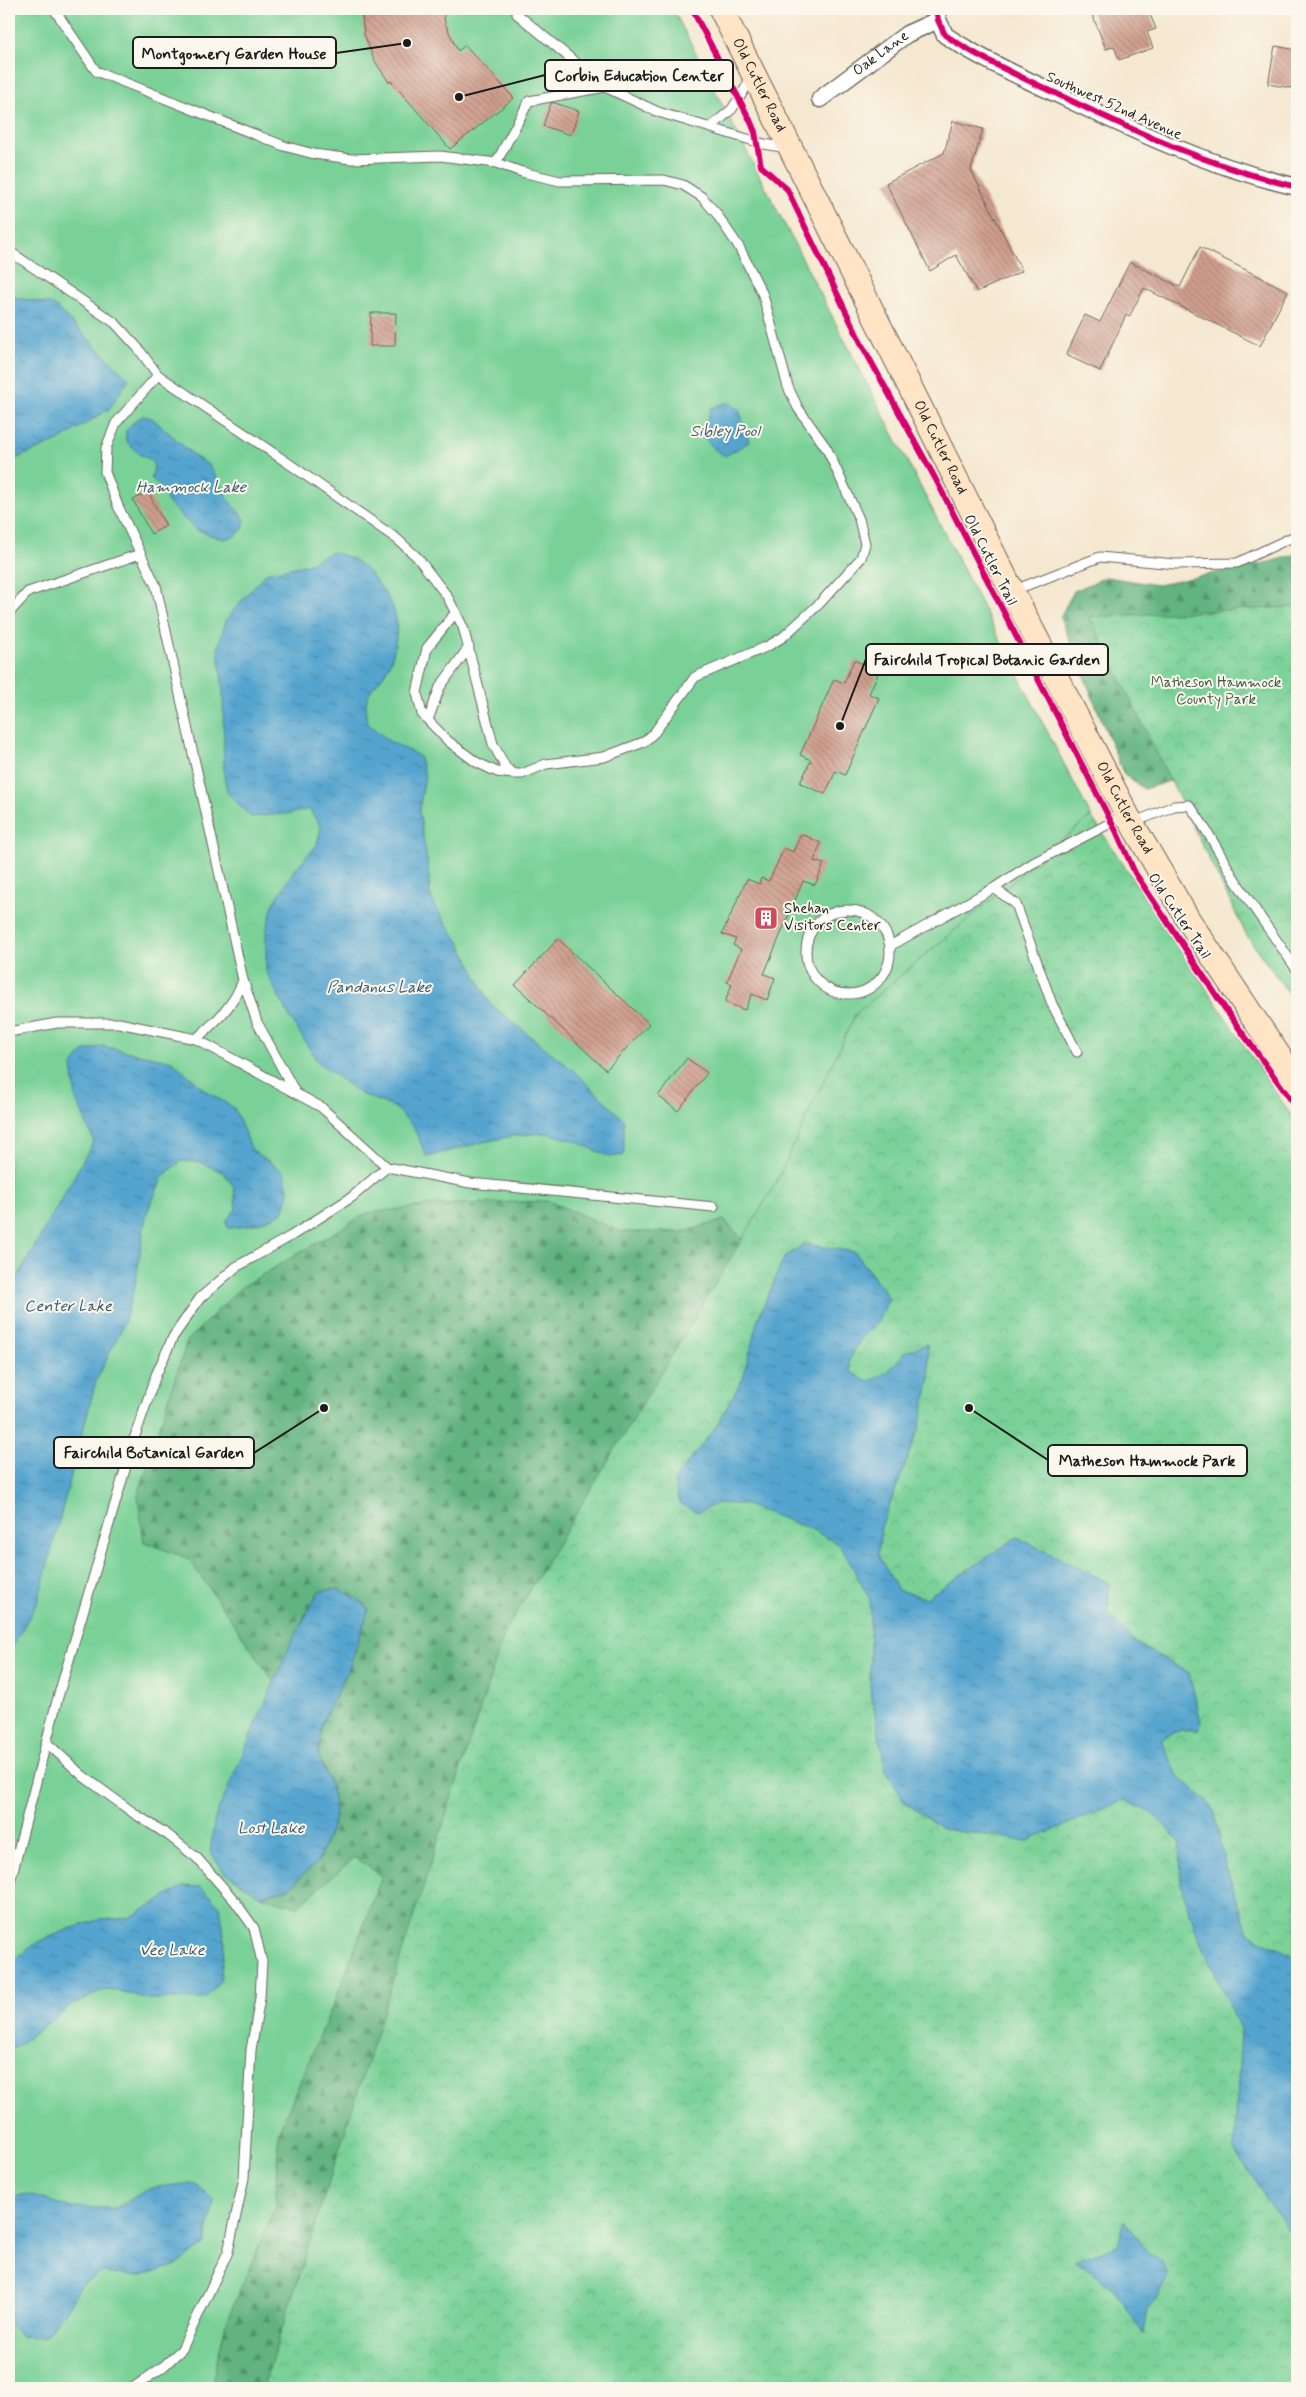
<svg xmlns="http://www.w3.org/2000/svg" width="1306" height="2397" font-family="Mynerve,sans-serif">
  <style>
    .green { fill: #79d197; stroke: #4a765a }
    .forest { fill: url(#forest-firs); stroke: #3f684e }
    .park { fill: url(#park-crowns); stroke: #4a765a }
    .water { fill: url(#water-ripples); stroke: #386076 }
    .building { fill: url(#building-back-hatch) }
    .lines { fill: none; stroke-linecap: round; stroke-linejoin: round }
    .service-casing { stroke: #68635b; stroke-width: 11 }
    .minor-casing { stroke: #68635b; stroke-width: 19 }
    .secondary-casing { stroke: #68635b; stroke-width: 26 }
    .service { stroke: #fff; stroke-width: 9 }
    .minor { stroke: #fff; stroke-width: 16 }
    .secondary { stroke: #ffe4c6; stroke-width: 24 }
    .cycleway-casing { stroke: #fbf7ec; stroke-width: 9 }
    .cycleway { stroke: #d6006c; stroke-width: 6 }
    .labels { text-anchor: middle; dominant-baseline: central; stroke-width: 4; stroke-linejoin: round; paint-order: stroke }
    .street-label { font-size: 15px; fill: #1c1c1c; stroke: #fbf7ec }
    .park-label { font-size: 15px; fill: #3d5b47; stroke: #fbf7ec }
    .poi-label { font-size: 15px; fill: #1c1c1c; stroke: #fbf7ec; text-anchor: start }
    .water-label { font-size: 16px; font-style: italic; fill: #36596d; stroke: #fbf7ec }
    .leader { fill: none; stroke: #1c1c1c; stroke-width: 2 }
    .callout-dot { fill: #1c1c1c; stroke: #fbf7ec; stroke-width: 2 }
    .callout { fill: #fbf7ec; stroke: #1c1c1c; stroke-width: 2 }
    .callout-label { font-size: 16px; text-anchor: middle; font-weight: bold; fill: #1c1c1c }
  </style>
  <defs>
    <pattern id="forest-firs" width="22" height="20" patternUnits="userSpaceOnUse" patternTransform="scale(1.25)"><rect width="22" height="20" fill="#62b380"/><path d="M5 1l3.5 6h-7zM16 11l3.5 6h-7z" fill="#509168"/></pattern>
    <pattern id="park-crowns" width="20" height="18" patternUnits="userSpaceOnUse" patternTransform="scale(1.25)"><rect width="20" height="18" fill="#79d197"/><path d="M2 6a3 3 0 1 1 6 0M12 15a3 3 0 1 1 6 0" fill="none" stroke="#68b382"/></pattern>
    <pattern id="water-ripples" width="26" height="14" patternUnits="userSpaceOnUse" patternTransform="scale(1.25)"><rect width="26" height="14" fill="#55a4cf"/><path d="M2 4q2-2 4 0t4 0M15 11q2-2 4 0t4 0" fill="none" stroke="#4685a7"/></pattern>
    <pattern id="building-back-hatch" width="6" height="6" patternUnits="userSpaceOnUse" patternTransform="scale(1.25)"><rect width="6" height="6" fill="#cf9e8d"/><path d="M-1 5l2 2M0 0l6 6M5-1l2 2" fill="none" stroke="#a78072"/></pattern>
  </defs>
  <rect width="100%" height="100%" fill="#fbf7ec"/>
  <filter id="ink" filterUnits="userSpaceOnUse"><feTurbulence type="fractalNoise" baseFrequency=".02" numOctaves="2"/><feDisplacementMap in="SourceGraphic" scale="10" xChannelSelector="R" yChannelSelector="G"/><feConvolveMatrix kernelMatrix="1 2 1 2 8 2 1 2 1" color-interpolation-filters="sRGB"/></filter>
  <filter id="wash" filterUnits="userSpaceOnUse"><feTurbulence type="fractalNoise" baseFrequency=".0096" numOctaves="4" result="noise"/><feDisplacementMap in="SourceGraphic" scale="20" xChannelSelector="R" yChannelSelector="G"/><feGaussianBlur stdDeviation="1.12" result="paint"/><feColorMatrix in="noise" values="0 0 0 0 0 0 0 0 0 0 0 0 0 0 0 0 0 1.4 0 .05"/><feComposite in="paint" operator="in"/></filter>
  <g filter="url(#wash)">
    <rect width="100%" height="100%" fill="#f5e8d0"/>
    <path class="green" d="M9,9h664l418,807 -235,197 -81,172 -512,1203h-254z"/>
    <path class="forest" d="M1297,554v350l-107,-129 -46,14 -20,-14 -64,-158 14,-26 32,-14 52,8 111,-23z
      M548,1201l74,31h61l41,-12 35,36 538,1132h-1086l15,-66 50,-116 2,-73 58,-135 46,-122 -27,-19 -58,50 -37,-11 29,-8 29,-27 17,-43 -3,-29 -14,-34 4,-33 27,-54 -43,-55 -32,69 -85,-123 -45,-17 -6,-46 49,-155 53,-53 127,-75 66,-8z"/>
    <path class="park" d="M1297,607v398l-50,-69 -157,-319z
      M1091,816l206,308v1264h-1034l242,-757 270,-446 81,-172z"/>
    <path class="water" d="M9,296l45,9 75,74 -20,30 -51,32 -48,20z
      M725,403h5l9,6 10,33 -24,14 -12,-8 -8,-10 1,-16 5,-14z
      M143,416l9,2 45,40 13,8 19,35 16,18 -2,10 -8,7 -12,3 -27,-9 -27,-26 -7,-15 -11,-11 3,-11 -3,-7 -12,-6 -13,-13v-10l8,-10z
      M332,552c8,3 19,5 25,10 12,7 35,38 38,52 4,13 0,37 -5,49 -14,31 -28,20 -23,60l22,18 30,15 6,19 -6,36 9,55 2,28 7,16 25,36 28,58 84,67 50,49v35l-15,2 -31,-15 -30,-9 -29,2 -36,7 -56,15 -14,-31 -19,-19 -34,-13 -43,-33 -31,-50 -20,-40v-39l7,-27 21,-35 23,-25 4,-18 -12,-18 -16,4 -42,4 -24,-25 -3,-17 -1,-85 -5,-43 9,-29 39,-45 39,-8z
      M102,1046l70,15 34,30 28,17 18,42 32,22 5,22 -6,18c-18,10 -35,15 -55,16l-2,-7 10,-12 -2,-22 -10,-14 -24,-11 -19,-1 -18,15 -17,39 -11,71 -12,40 -27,55 -58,220 -29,52v-368h4l81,-144 -18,-42 -4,-33 11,-14z
      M804,1244l51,8 34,46 -12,25 -15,14 -13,23 2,12 17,10 21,-11 16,-19 22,-8 3,33 -11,52 -38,98 -3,28 20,35 28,8 91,-61 92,46 -1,31 28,29 53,30 12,48 -2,9h-18l-20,9 17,37 27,23 9,12 11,53 23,68 49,26v276l-10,-7 -53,-76 7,-120 -45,-100 -15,-46 -1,-43 -28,-29 -28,-13 -96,41 -86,-12 -37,-27 -19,-31 -16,-83v-89l-30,-54 -29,-16 -65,-24 -28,-2 -20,9 -19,-9 -5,-23 41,-52 28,-50 15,-59 26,-61z
      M339,1589l17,9 13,11 -20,59 -27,54 -4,33 14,34 3,29 -17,43 -29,27 -29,8 -36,-24 -14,-21 5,-33 75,-173 29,-54z
      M184,1886l17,1 19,19 5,37 -5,38 -15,18h-57l-24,-7 -18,-2 -31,13 -66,49v-89l29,-21 31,-13 29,-9 31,-2z
      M194,2183l20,17 -9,44 -32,23 -36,9 -36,-3 -19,11 -17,27 -21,26 -23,-1 -12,-12v-126l18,-4 45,14h44l34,-20z
      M1125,2220l22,33 14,7 8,15 -9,19 -12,14 -4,27 -32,-49 -38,-25 44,-16z"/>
    <g id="blocks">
      <path class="building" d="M361,9h82l2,14 13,28 7,-6 49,53 -64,51 -59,-68 -2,1 -15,-22 -10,-26z
        M1090,9h58l8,20 -9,3 6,16 -34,12 -5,-14 -8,3z
        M1275,46l22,4v39l-29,-5z
        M551,103h4l24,8 -8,24 -28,-9z
        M953,121l30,8 -12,41 51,101 -45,21 -21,-37 -26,16 -44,-88 58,-30z
        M1200,247l88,44 -28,55 -116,-58 -15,29 -3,-2 -26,56 -34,-16 19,-40 15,7 30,-60 50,25z
        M371,313h25l-1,33h-25z
        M148,492l18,34 -15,8 -18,-34z
        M854,660l25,11 -10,23 10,4 -34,77 -9,-4 -11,23 -25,-11 11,-23 -11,-5 34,-76 10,4z
        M801,834l20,9 -7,18 10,3 -9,21 -12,-4 -39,93 11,4 -8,22 -15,-6 -7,16 -20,-8 7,-18 -5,-2 14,-33 -8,-4 3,-6 -14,-5 25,-55 12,5 2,-6 8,3 15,-33 9,4z
        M558,939l91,85 -43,46 -91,-85z
        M687,1058l20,15 -29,38 -20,-15z"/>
    </g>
  </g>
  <g filter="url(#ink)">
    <use href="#blocks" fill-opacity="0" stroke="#68635b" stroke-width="1"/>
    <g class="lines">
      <g class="service-casing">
        <path id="service" d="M516,9l1,5 88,73 53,25 106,32 23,4
          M711,127l21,-18 20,-31
          M496,163l33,-62 76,-14
          M9,251l106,72 22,24 21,28 130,88 109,76 20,18 30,39 16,31 30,117 13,24 9,6h7l24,-10 58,-7 40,-15 10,-9 41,-56 73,-31 15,-9 37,-34 41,-45 4,-14 -6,-25 -32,-70 -29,-41 -10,-21 -25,-92 -24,-48 -23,-34 -14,-16 -19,-12 -19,-5 -104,1 -38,-9 -26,-9 -56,-7 -89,3 -37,-5 -30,-8 -188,-75 -42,-62
          M158,375l-42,48 -10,25 -1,24 13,34 38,80 87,394 14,42 38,70
          M1012,591l88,-34 75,7 62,-1 60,-28
          M456,612l-29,36 -10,45 5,21 26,27 28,21 21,10 16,2
          M9,613l19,-21 112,-38
          M428,720l12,-33 29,-40
          M1132,823l42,-17 15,-1c18,23 30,48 45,73 20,31 42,61 63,92
          M994,888l22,16 36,100 25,48
          M806 952a42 42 0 1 1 84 0a42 42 0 1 1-84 0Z
          M890,946l104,-58 39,-25 93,-48
          M9,1032l48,-9h62l77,16 125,68 66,60 83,16 244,24
          M196,1039c20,-18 38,-33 47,-59
          M47,1743l36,33 52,38 33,21 29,23 37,42 20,28 8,34 -2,36 -9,52 -7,128 -16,74 -46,97 -18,17 -31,22
          M9,1886l49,-189 77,-261 21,-61 17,-38 27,-39 36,-31 55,-31 61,-39 35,-30"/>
      </g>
      <g class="minor-casing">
        <g id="minor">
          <path d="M936,9l2,11 7,15c32,22 78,43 114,60 77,37 155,73 238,92"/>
          <path id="s1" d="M820,99l87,-65 31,-14"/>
        </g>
      </g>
      <g class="secondary-casing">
        <g id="secondary">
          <path id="s2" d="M721,9l291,582 115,224 62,106 108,162"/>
        </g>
      </g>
      <use href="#service" class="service"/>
      <use href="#minor" class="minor"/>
      <use href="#secondary" class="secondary"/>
      <g class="cycleway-casing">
        <path id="cycleway" d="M692,9l58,111 5,12 6,34 26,23 75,156 73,133 182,355 18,40 93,140 69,95
          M936,9l2,11 7,15c32,22 78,43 114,60 77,37 155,73 238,92"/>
      </g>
      <use href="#cycleway" class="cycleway"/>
    </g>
  </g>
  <defs>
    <g id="building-square" transform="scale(1.25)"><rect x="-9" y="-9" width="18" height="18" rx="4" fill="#d1495b" stroke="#fbf7ec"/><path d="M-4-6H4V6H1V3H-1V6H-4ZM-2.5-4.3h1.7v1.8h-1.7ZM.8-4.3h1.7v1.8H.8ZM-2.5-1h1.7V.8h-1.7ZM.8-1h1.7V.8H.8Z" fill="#fff"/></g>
  </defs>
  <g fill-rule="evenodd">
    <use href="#building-square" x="766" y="918"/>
  </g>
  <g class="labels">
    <g class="street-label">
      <text stroke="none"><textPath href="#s1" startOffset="76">Oak Lane</textPath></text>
      <text stroke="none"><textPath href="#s2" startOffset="85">Old Cutler Road</textPath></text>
      <text transform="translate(1114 106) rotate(24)">Southwest 52nd Avenue</text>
      <text stroke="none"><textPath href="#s2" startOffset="490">Old Cutler Road</textPath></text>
      <text transform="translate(990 560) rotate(63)">Old Cutler Trail</text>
      <text stroke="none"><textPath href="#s2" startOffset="895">Old Cutler Road</textPath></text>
      <text transform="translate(1179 916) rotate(56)">Old Cutler Trail</text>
    </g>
    <g class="park-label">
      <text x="1216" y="683">Matheson Hammock<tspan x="1216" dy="17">County Park</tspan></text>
    </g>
    <g class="poi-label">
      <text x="784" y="909">Shehan<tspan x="784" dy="17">Visitors Center</tspan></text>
    </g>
    <g class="water-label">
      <text x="725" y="431">Sibley Pool</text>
      <text x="191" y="487">Hammock Lake</text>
      <text x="379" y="987">Pandanus Lake</text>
      <text x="68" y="1306">Center Lake</text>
      <text x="271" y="1828">Lost Lake</text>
      <text x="172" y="1950">Vee Lake</text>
    </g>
  </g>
  <path class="leader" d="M407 43L336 53M459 97L545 75M840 726L866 659M324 1408L254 1453M969 1408L1048 1460"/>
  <g class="callout-dot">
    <circle cx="407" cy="43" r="5"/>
    <circle cx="459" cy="97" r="5"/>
    <circle cx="840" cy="726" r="5"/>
    <circle cx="324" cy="1408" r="5"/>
    <circle cx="969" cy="1408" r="5"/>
  </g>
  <g class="callout">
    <rect x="133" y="37" width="203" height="31" rx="5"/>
    <rect x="545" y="60" width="188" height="31" rx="5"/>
    <rect x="866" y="644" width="242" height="31" rx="5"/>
    <rect x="54" y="1437" width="200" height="31" rx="5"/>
    <rect x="1048" y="1445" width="199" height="31" rx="5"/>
  </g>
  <g class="callout-label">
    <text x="234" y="59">Montgomery Garden House</text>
    <text x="639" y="81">Corbin Education Center</text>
    <text x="987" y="665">Fairchild Tropical Botanic Garden</text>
    <text x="154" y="1458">Fairchild Botanical Garden</text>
    <text x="1147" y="1466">Matheson Hammock Park</text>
  </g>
  <rect width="1306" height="2397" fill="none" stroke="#fbf7ec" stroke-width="30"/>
</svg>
